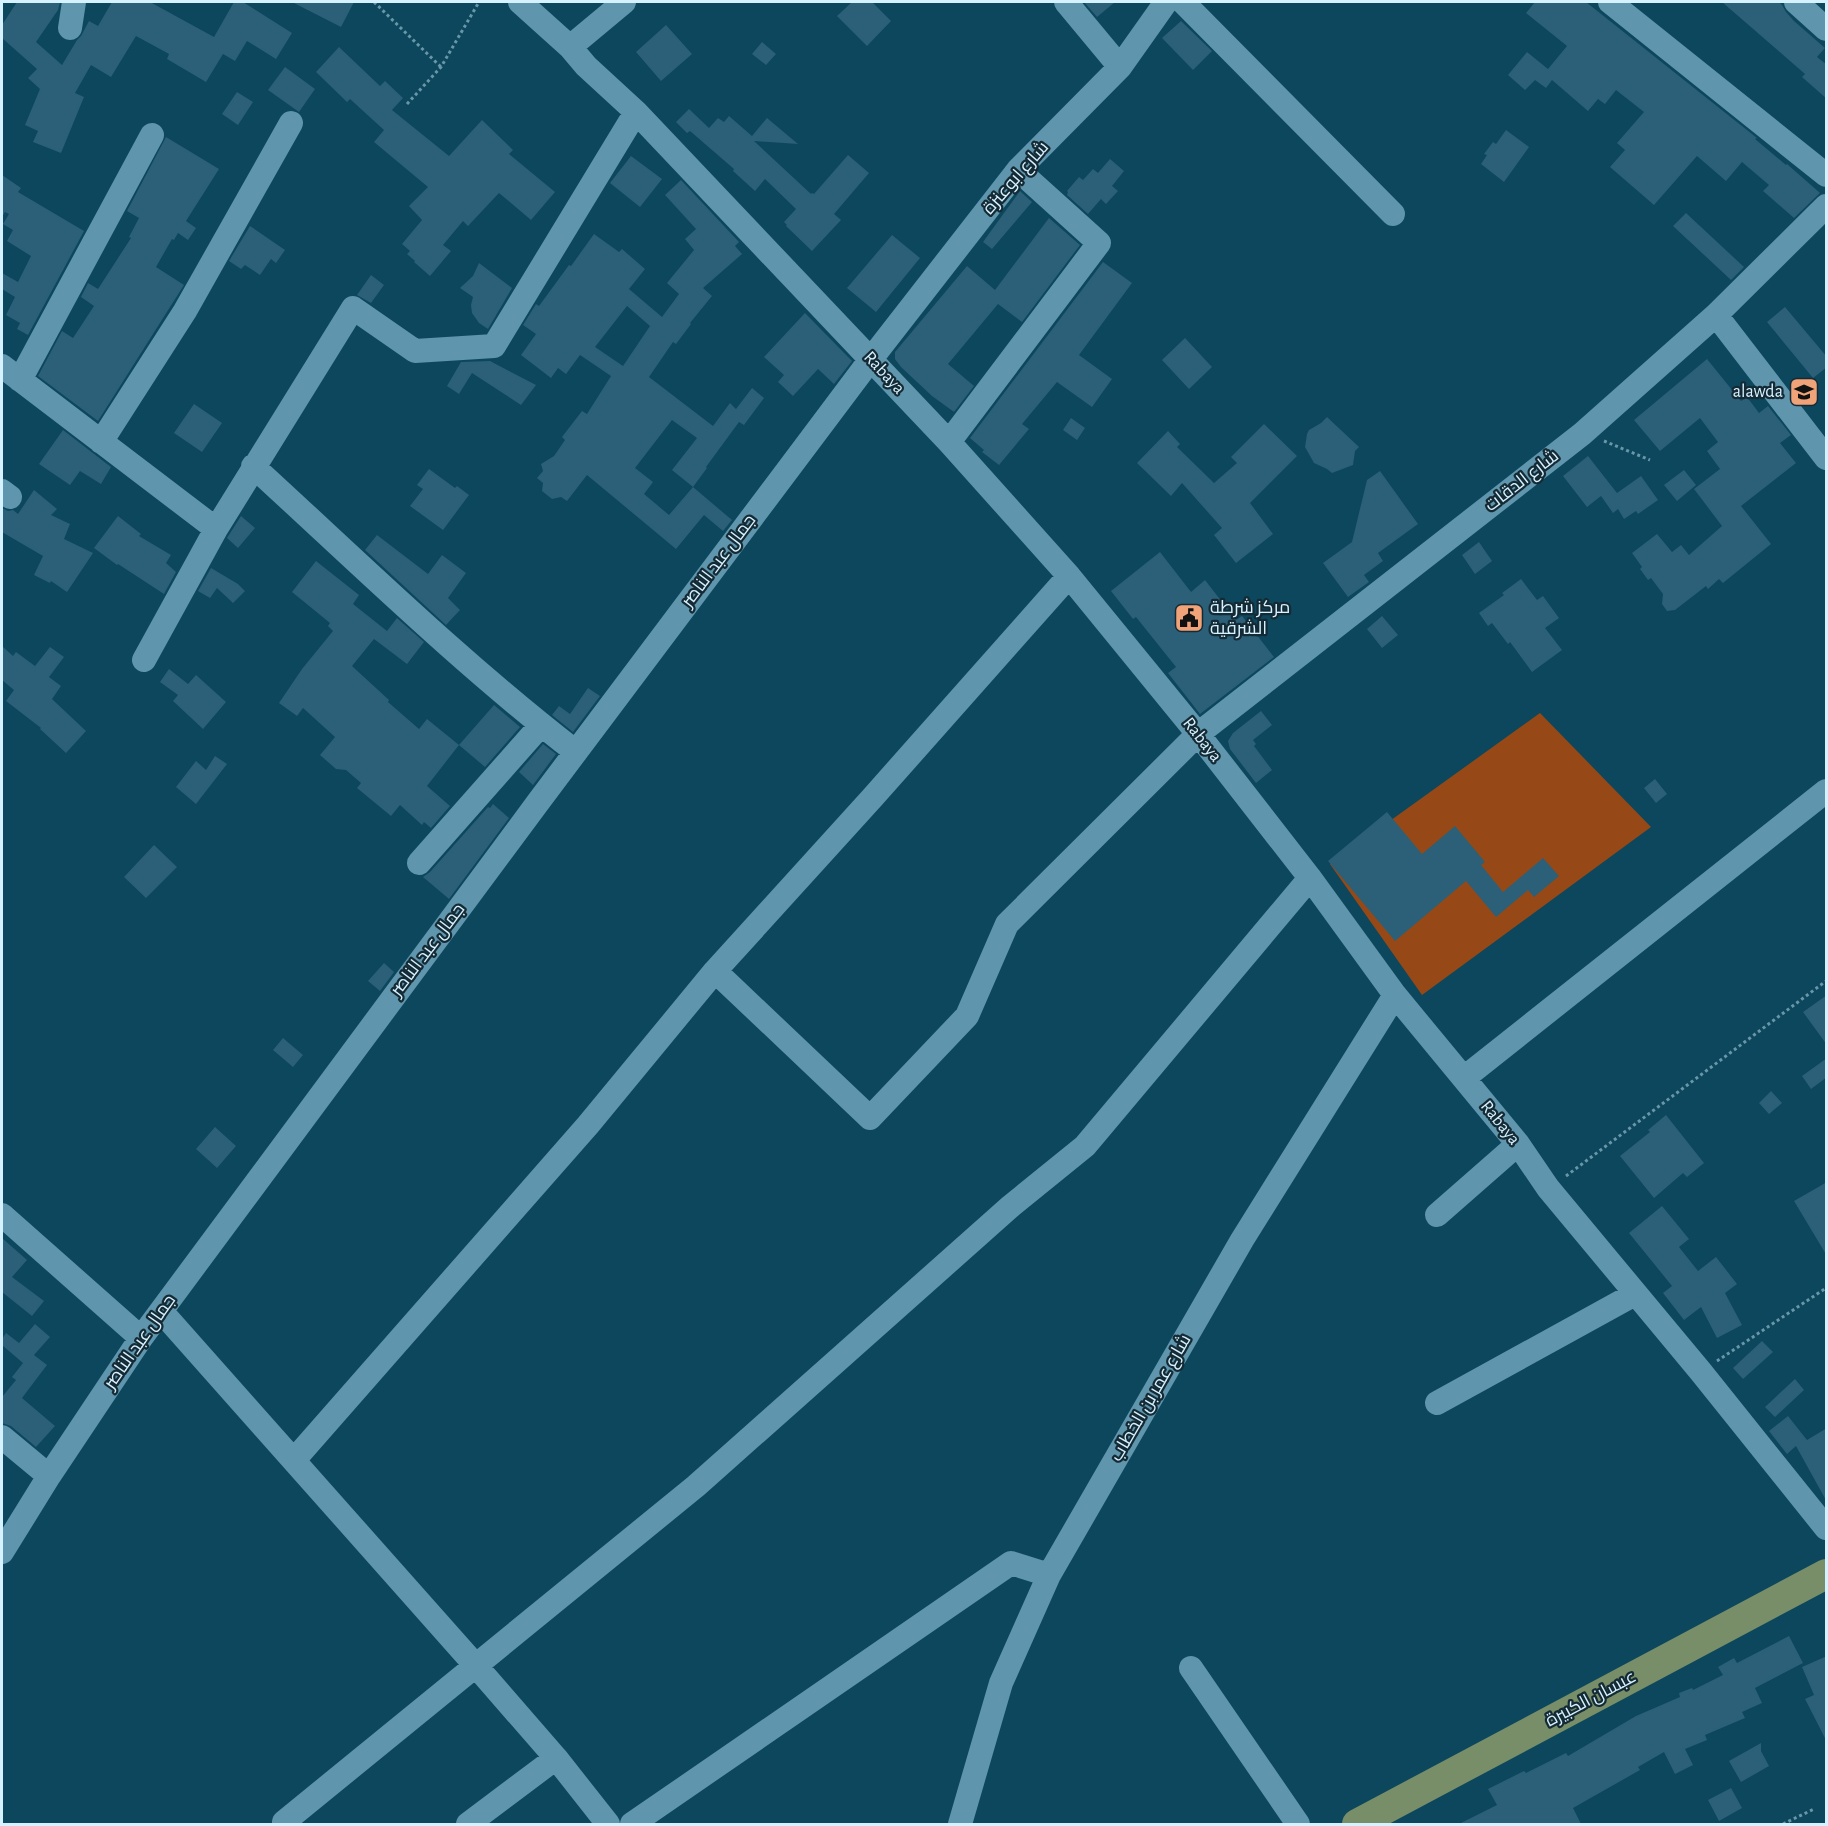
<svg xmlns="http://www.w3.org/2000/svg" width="1828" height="1826" font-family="'Alegreya Sans',Cairo,sans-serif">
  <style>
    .green { fill: #964916 }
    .building { fill: #2b6078; fill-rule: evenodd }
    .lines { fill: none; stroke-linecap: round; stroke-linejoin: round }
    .path { stroke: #6a96a9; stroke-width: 3; stroke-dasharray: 3 3; stroke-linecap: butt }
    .minor { stroke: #5f95ad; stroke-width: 24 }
    .major { stroke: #788e68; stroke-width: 30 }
    .labels { text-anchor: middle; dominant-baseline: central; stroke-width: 4.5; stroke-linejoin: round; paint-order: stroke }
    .street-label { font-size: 18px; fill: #d6f1ff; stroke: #142a34 }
    .poi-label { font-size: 18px; fill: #d6f1ff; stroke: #142a34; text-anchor: end }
  </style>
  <rect width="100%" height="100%" fill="#0c475d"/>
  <path class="green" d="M1540,713l111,114 -229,168 -92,-131z"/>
  <path class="building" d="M17,2h43l-2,8 -22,32 26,23 15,-25 4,-4 8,-15 9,5 14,-24h38l64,35 20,-35h9l49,31 -16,26 -29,-18 -12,20 -12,-7 -17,28 -39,-23 2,-5 -33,-18 -25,41 -20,-12 -16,28 9,4 -23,56 -28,-11 5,-11 -13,-6 15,-36 -12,-11 9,-9 -35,-31v-13z
    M292,2h62l-13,25z
    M852,2h20l19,19 -24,25 -30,-30z
    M1084,2h31l-18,15z
    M1535,2h51l171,136 -2,1 31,26 1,-1 33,29 -26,25 -31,-27 6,-6 -27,-23 -16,19 -29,-25 -43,49 -44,-38 15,-17 -8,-7 27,-31 -28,-22 -11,14 -7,-5 -10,12 -36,-31 -6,8 -11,-8 -10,10 -17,-15 19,-23 21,17 19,-23 -41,-33z
    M1722,2h57l3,3 4,7 8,9 31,27 -8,9 10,8v34l-25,-22 3,-3z
    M1181,21l31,30 -19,19 -31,-32z
    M666,25l26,29 -31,27 -25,-29z
    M762,42l14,12 -10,11 -14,-11z
    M339,47l41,39 5,-5 18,17 -11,12 57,46 33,-36 31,30 -4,4 46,38 -24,28 -32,-27 -31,33 -5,-5 -20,24 8,6 -21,25 -16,-14 1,-1 -8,-7 3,-3 -8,-7 20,-24 -13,-14 19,-19 -54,-45 10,-12 -34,-31 -3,3 -31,-30z
    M285,67l30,22 -16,23 -31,-22z
    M237,92l16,10 -15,23 -16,-11z
    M689,109l20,19 9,-10 6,4 5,-6 23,20 15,-18 31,26 -44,-3 57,53 1,-1 2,1 34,-39 21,18 -35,41 7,6 -29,31 -26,-25 1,-1 -3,-3 12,-13 -31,-30 -10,12 -22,-20 1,-2 -44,-38 -3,2 -11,-11z
    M1506,130l23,17 -25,35 -23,-18 6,-9 -3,-1 9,-12 3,2z
    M166,137l53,32 -33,52 10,7 -8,12 -10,-7 -4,7 -2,-1 -16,28 28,18 -86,136 -60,-45 24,-45 11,7 21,-32 -13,-9 7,-14 10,6 33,-51 -2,-1 10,-19 -12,-7z
    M631,156l31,23 -22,28 -30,-24z
    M1110,159l14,12 -12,15 6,5 -12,13 -5,-5 -13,15 -21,-19 1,-3 -1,-1 12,-14 4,3 10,-11 5,4z
    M2,175l19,13 -3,4 66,39 -56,104 -11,-6 3,-6 -14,-8 9,-18 -13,-8v-16l16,9 13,-26 -24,-15 6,-11 -10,-6 6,-10 -4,-2 -3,5z
    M681,180l58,62 -4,4 7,8 -39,34 9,8 -22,27 1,1 -15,20 -3,-2 -24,35 64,49 17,-23 6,6 16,-21 12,10 -20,27 -5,-3 -33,45 1,1 -14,19 -21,-17 25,-32 -25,-18 -37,48 18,14 -9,12 25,21 24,-28 39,33 -9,11 -19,-16 -28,34 -89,-74 -20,26 -6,-4 -9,2 -10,-8 1,-8 -6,-5 6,-7 -2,-7 13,-8 11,-16 -3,-3 20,-26 5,3 24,-38 -31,-21 -14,19 -8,-6 -7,10 -30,-23 15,-21 -13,-9 13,-21 3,2 30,-41 2,1 23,-32 25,18 3,-3 23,20 -16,20 33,28 17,-23 -12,-11 27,-33 -9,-11 11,-10 -31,-34zM627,306l23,20 -27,40 -28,-19z
    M1020,191l12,11 -40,47 -9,-7z
    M1686,213l58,54 -13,13 -58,-54z
    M1049,218l31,27 -58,77 -24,-18 -50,60 26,22 -20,26 -22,-16 -31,-29 -6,-8v-7l72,-86 28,24z
    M250,226l35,24 -9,13 -5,-4 -11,16 -15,-10 -4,4 -12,-8z
    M892,235l28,23 -44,54 -29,-24z
    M1103,262l29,21 -53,72 33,24 -20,28 -35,-25 -35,42 7,5 -30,36 -17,-13 2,-2 -14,-12z
    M479,263l33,25 -24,41 -9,-6 -7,-10 -1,-8 2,-8 -13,-9 13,-12z
    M371,275l13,10 -13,18 -14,-8z
    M1785,307l42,50v10l-14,11 -46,-56z
    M805,313l47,48 -18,23 -16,-15 -25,27 -15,-14 6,-7 -20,-18z
    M1185,338l27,29 -23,22 -27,-29z
    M1707,359l34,42 6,-4 12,16 9,-7 23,29 -11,8 16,20 -55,43 30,38 -48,39 -4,-4 -11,10 -2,-3 -31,24 -8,1 -5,-7 1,-10 -12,-16 -3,2 -8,-11 2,-2 -10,-14 25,-19 15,18 9,-7 8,10 33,-29 -28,-37 26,-20 -13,-18 11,-9 -18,-24 -40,33 -26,-31z
    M490,361l46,24 -15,20 -49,-32 -13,21 -12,-8 14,-24z
    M194,404l28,19 -20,29 -28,-19z
    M1327,417l32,30 -4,4 -2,14 -21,8 -5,-4 -13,-6 -9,-16 2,-13 2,-4 12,-7z
    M1071,418l14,10 -8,12 -14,-10z
    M1264,424l33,32 -47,47 23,31 -37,29 -22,-28 8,-7 -40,-45 -11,13 -34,-33 31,-32 12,13 -3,3 37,36 23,-20 -6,-6z
    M63,430l48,37 -10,17 -21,-13 -10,14 -31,-21z
    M1588,456l29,37 24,-17 17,24 -20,14 -2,-3 -12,8 -6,-10 -5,4 -12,-17 -14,11 -24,-31z
    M429,469l26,19 2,-2 12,9 -26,35 -33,-24 13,-17 -6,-4z
    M1684,470l12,15 -19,16 -13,-16z
    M1380,471l38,53 -40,29 5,8 -19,14 5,7 -21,15 -25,-34 29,-21 15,-62z
    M34,490l23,19 -6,6 19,9 -6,15 29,14 -26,39 -16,-11 -1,2 -16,-8 9,-19 -41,-24v-24l6,3 5,-1 5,4z
    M118,516l23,18 -2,2 32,19 -5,8 10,9 -12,22 -46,-30 -1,1 -23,-17z
    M241,516l14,12 -17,20 -11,-10z
    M377,535l51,39 14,-19 24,18 -18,25 12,12 -14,15 -81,-75z
    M1479,542l13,19 -17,13 -13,-19z
    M1160,552l31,40 14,-12 31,40 6,-4 32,41 -74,57 -32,-41 8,-6 -40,-50 -3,2 -22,-28z
    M316,561l43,34 -6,9 34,27 10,-13 27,24 -17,22 -33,-25 -22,27 37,34 -1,2 31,27 8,-10 32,26 -32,41 23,20 -19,22 -7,-6 -2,3 -22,-20 -9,11 -34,-28 4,-5 -15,-13 -10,-1 -16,-14 15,-18 -32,-29 -6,8 -18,-13 23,-34 31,-38 -5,-5 2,-3 -38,-31z
    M211,568l27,16 7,7 -12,12 -16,-15 -7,10 -12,-7z
    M1521,579l16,21 6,-4 16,22 -14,10 17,22 -30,22 -22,-30 -2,2 -16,-21 -4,3 -9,-13 25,-18 -2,-2z
    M1382,616l16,19 -16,13 -15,-19z
    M2,646l11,10 3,-4 19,14 15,-19 14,10 -15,20 12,9 -9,13 34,32 -20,22 -26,-24 1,-1 -35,-27 8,-11 -12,-10z
    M169,669l19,15 8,-9 30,27 -23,27 -30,-28 5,-6 -18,-13z
    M588,688l12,8 -27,36 -21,-17 7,-9 11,8z
    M494,705l26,22 -35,40 -26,-22z
    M1261,711l11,14 -19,15 3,4 -2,2 18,24 -16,13 -26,-34 -2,-8 5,-8z
    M543,744l13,10 -23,31 -14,-13z
    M215,756l12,8 -31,40 -20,-17 20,-26 10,9z
    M1655,779l12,15 -11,9 -12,-15z
    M493,804l16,14 -60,81 -26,-22 7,-5 58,-65 2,1z
    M1387,812l35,42 33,-28 30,36 -4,3 22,27 40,-34 16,18 -25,21 -6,-7 -32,27 -30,-36 -71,60 -67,-80z
    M154,845l23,22 -31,31 -22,-21z
    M384,963l10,9 -14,19 -12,-10z
    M1827,995v50l-24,-33z
    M283,1038l20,17 -10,12 -20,-17z
    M1827,1058v19l-16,12 -9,-13z
    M1771,1091l11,12 -13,11 -10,-11z
    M1666,1115l38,48 -17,14 -4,-4 -29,25 -34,-42 30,-24 -2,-2z
    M215,1127l21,19 -19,22 -21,-19z
    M1827,1182v74l-33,-55z
    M1662,1206l27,33 -10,8 19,24 18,-14 21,27 -12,9 17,32 -25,13 -16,-31 -17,13 -21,-27 9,-7 -43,-53z
    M2,1238l25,22 -15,17 32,24 -12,15 -30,-24z
    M35,1324l15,13 -16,18 13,10 -25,33 33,28 -19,21 -25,-21 -9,-3v-26l14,-17 -4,-3 11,-14 -21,-18v-6l4,-6 13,10z
    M1762,1341l11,11 -30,27 -10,-11z
    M1795,1379l9,11 -29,27 -10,-10z
    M1788,1416l19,24 20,-12v74l-31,-56 -9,8 -18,-23z
    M1789,1636l14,27 -48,25 7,15 -20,9 3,6 -40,17 2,5 -22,9 8,16 -18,9 -11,-22 -26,15 2,3 -67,38 8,16h-122l38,-19 -9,-16 36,-18 2,2 40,-20 2,3 68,-40 44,-19 -1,-4 13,-5 1,2 30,-15 -5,-8 16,-9 3,5z
    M1827,1656v86l-22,-43 9,-4 -12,-28z
    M1761,1743v8l8,15 -28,16 -12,-21z
    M1731,1788l11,20 -23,13 -11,-21z"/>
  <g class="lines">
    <path class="path" d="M374,2l67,65
      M407,104l34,-37 38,-65
      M1604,441l46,19
      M1566,1176l260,-195
      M1717,1361l109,-73
      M1783,1824l31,-15"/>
    <path class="minor" d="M520,2l50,45 16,19 50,46 73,77 240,253 120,134 129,158 112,144 85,117 123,149 30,44 153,184 125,156
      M1066,2l54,65
      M1183,2l210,212
      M1610,2l216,173
      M1796,2l30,27
      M70,28l4,-26
      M570,47l54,-45
      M1716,315l110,143
      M2,366l214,163
      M20,380l132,-245
      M101,442l84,-131 106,-188
      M949,442l150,-199 -81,-73
      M253,466c106,97 209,198 323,286
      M2,491l8,6
      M144,660l72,-131 137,-221 62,43 79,-5 142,-234
      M1198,734l384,-300 134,-119 110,-109
      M419,863l122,-138
      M715,971l155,147 97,-102 40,-92 191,-190
      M1464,1078l362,-287
      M2,1215l139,123
      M1437,1215l81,-71
      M161,1311l315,355 80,92 52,66
      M1437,1403l198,-109
      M2,1437l47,39
      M294,1460l294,-335 127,-154 158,-174 196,-221
      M2,1552l47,-76 92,-138 398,-537 332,-442 147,-189 102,-103 46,-65
      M1191,1668l107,156
      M284,1822l412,-336 315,-280 74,-60 225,-268
      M468,1824l88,-66
      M632,1824l379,-261 38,12
      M960,1824l41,-141 48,-108 193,-335 153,-245"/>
    <path class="major" d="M1357,1824l469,-250"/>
  </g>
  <defs>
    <g id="school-square" transform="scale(1.5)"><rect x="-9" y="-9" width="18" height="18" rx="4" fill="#f0a278" stroke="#142a34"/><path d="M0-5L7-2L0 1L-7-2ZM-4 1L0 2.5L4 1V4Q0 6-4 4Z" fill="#111"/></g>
    <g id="civic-square" transform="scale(1.5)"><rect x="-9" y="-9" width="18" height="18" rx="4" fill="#f0a278" stroke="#142a34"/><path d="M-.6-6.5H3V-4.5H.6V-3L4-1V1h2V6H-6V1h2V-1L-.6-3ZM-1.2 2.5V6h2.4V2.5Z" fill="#111"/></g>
  </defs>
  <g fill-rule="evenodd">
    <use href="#school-square" x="1804" y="392"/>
    <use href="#civic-square" x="1189" y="618"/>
  </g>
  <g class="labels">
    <g class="street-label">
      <text transform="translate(1016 178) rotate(-49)">شارع ابوعنزة</text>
      <text transform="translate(884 373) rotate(47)">Rabaya</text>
      <text transform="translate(1522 481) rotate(-38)">شارع الدقات</text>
      <text transform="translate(719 561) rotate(-53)">جمال عبد الناصر</text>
      <text transform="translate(1202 740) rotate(52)">Rabaya</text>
      <text transform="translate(428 950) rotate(-53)">جمال عبد الناصر</text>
      <text transform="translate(1500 1123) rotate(51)">Rabaya</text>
      <text transform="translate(140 1342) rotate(-55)">جمال عبد الناصر</text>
      <text transform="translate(1151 1398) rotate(-60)">شارع عمر بن الخطاب</text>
      <text transform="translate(1591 1699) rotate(-28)">عبسان الكبيرة</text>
    </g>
    <g class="poi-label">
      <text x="1783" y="392">alawda</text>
      <text x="1210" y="608" text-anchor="start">مركز شرطة<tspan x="1210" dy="21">الشرقية</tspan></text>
    </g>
  </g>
  <rect width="1828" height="1826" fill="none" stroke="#d6f1ff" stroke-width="6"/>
</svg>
